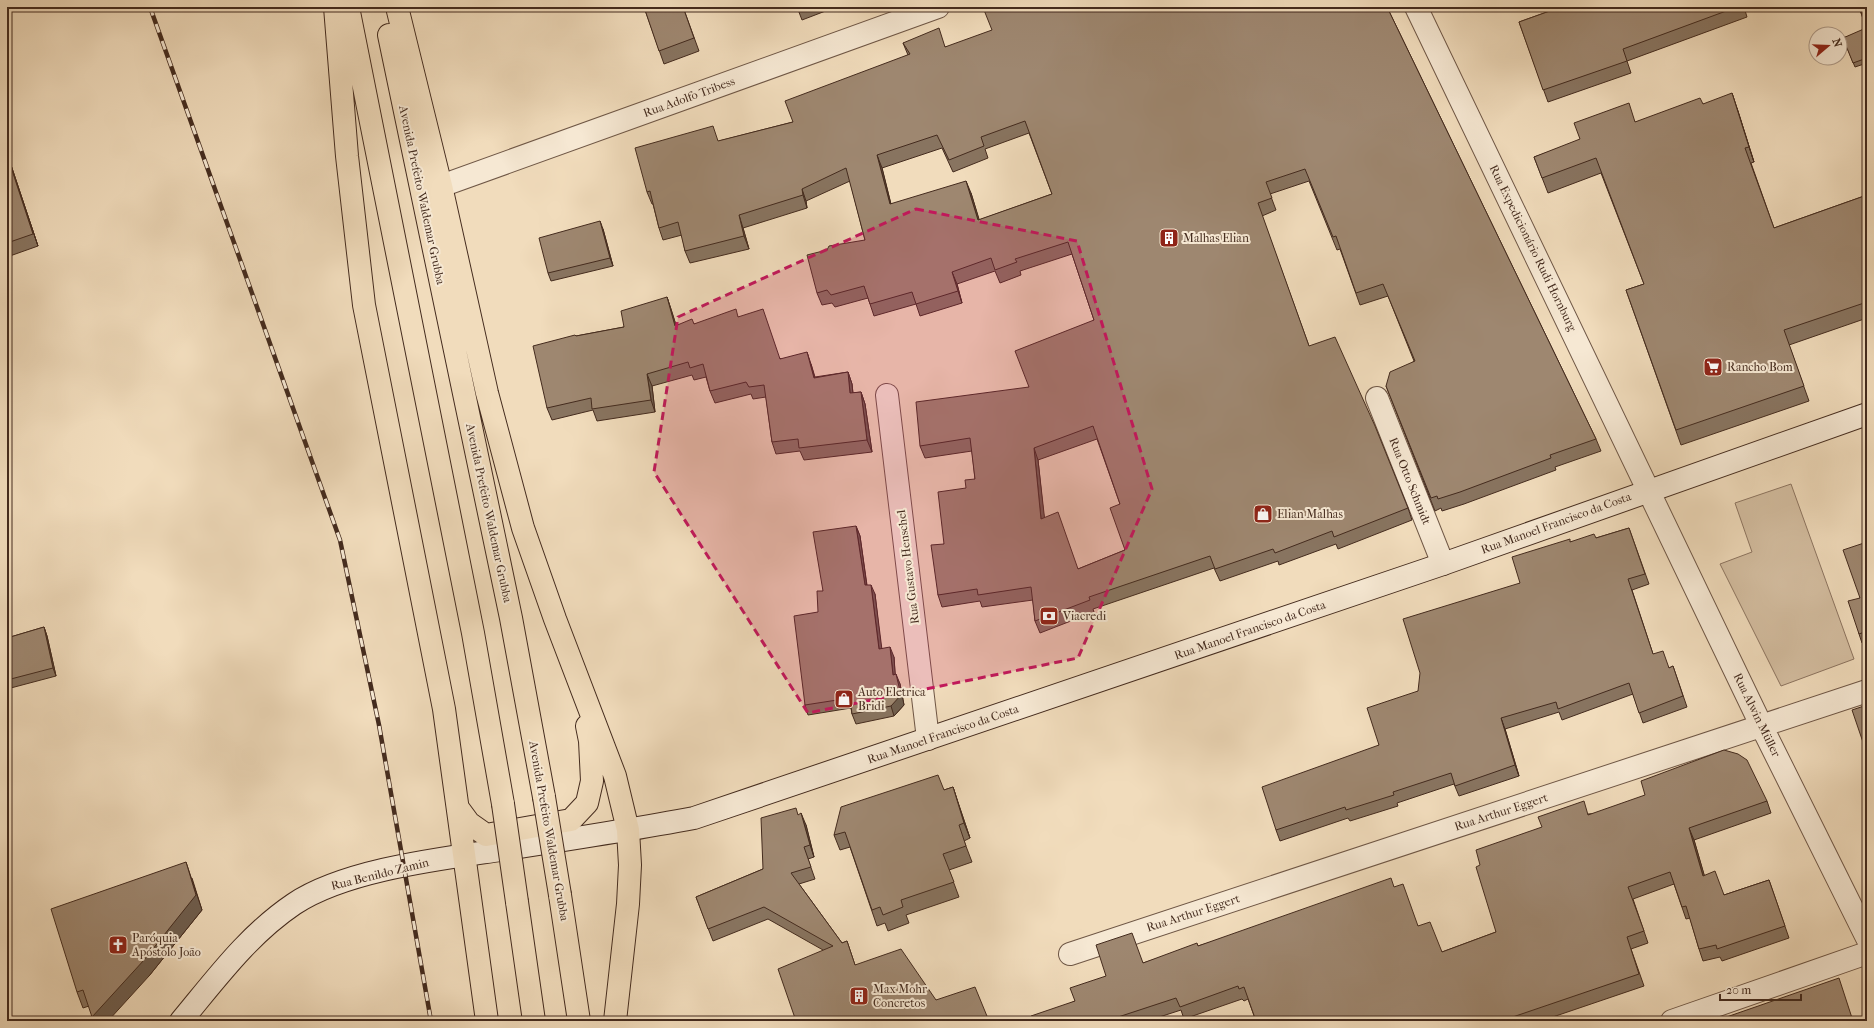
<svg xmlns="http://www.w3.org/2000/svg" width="1874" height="1028" font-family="'IM FELL French Canon',serif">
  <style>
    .green { fill: #d4bea1; stroke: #8c7460 }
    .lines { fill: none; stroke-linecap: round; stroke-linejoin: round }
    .street-casing { stroke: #6f5746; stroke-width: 24 }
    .secondary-casing { stroke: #442b1e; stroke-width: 24 }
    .highway-casing { stroke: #442b1e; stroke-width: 24 }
    .street { stroke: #f6e8d3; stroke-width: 22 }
    .secondary { stroke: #f6e8d3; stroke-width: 22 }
    .highway { stroke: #f1dcbc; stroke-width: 22 }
    .rail-casing { stroke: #442b1e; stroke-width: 4.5 }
    .rail { stroke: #f6e8d3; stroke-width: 3; stroke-dasharray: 9; stroke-linecap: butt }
    .highway-bridge-casing { stroke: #442b1e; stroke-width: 24; stroke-linecap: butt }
    .highway-bridge { stroke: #f1dcbc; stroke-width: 22 }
    .wall { fill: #887460; stroke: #442b1e; fill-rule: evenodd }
    .shaded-wall { fill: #6f5e4e; stroke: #442b1e }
    .building { fill: #9e8770; stroke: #442b1e; fill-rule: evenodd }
    .marked { fill: #c2185b; fill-opacity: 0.2; stroke: #c2185b; stroke-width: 3; stroke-dasharray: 8 5; stroke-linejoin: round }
    .labels { text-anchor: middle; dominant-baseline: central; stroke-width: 4; stroke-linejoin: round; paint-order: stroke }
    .street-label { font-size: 12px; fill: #442b1e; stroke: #f6e8d3 }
    .poi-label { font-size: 12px; fill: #442b1e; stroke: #f6e8d3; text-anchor: start }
  </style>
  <rect width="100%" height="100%" fill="#f1dcbc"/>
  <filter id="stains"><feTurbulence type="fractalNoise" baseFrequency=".005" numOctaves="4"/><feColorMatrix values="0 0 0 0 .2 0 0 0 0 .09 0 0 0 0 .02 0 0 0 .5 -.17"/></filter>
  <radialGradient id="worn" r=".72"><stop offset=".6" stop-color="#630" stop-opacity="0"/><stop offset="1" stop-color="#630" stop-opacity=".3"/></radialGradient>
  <path class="green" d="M1791,484l63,175 -73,27 -61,-122 32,-12 -17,-49z"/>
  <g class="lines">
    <g class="street-casing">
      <path id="street" d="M1416,7l346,720 105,211
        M441,186l497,-179
        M887,395l41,344
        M1377,398l66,166
        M1070,954l797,-263
        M1672,1021l195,-68"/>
    </g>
    <g class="secondary-casing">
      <path id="secondary" d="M181,1021c35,-42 67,-86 113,-117 51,-34 145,-45 206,-54 65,-10 130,-20 194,-32l749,-254 424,-150"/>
    </g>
    <g class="highway-casing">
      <path id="highway" d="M335,7l12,149 17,149 80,404 43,312
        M348,7l125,626 30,171
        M397,7l44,179 46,207 36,135 32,91 60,157 13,54 2,35 -2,39 -13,117
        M389,35l122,583 33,179
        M458,808l11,15 17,12 85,-15 16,-17 5,-22 -2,-40 -3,-15
        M560,895l19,126
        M517,902l17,119"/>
    </g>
    <use href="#street" class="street"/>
    <use href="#secondary" class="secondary"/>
    <use href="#highway" class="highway"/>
    <g class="rail-casing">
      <path id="rail" d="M150,7l190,533 39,185 52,296"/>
    </g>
    <use href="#rail" class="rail"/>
    <g class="highway-bridge-casing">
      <path id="highway-bridge" d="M544,797l16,98
        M503,804l14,98"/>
    </g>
    <use href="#highway-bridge" class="highway-bridge"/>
  </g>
  <path class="wall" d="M644,7h39l16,44 -35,13z
    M797,7h39l-34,13z
    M1387,7l209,432 5,12 -46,16 1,3 -92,34 -22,7 -1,-3 -6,3 -49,-125 28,-25 -26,-65 -28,9 -20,-56 -3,1 -28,-69 -39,13 6,16 -14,6 47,130 99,162 4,12 -74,29 -2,-5 -57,21 -1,-4 -58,20 -6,-13 -121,41 1,3 -54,21 -5,-12 -2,-21 -51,7 -2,-6 -38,6 -4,-12 6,-51 22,-56 9,-9 -3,-28 -47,7 -5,-12 109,-59 65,-67 -22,-66 -52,17 1,4 -21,8 -5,-12 -38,13 5,19 -42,13 -4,-12 -42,12 -6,-18 -33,9 -3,-4 -10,2 -5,-12 48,-53 -15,-59 -44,20 1,7 -64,20 6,21 -59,14 -5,-12 -3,-16 -19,5 -4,-12 -6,-24h-1l-5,-12 72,-51 74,-19 115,-67 -5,-12 42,4zM1029,133l23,61 -73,26 -8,-27 -80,11 -9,-36 60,-20 11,24 35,-14 -3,-9zM1097,439l23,65 5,46 -47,19 -34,-51 -6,-58z
    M1561,7h183l3,10 -120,44 4,12 -83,29 -29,-80z
    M1859,7h8v11l-4,1z
    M1867,30v33l-12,4 -12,-29z
    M1703,104l34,4 17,54 -3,1 23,65 93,-33v123l-78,27 20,56 -128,44 -55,-155 18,-6 -43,-111 -53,20 -14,-36 102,-35z
    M7,153l31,93 -31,11z
    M603,229l10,37 -62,15 -3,-8z
    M667,297l9,28 18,-1 45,-7 42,42 30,5 4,13 33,-5 4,12 1,9 8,-1 4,12 7,48 -68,8 -4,-9 -24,3 -4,-12 -6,-45 -13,2 -2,-5 -36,9 -5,-12 -4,-14 -12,3 -2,-5 -40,11 3,26 -58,9 -4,-11 -41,10 -5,-12 29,-72 48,-9z
    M856,526l4,10 7,49 8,9 6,54 13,9 1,17 5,10 4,21 -10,11 -38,8 -4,-10 -1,-6 -43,7 -3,-10 18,-114z
    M1629,528l20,56 -17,6 21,64 16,14 4,-2 14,41 -44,16 -10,-29 -71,26 -3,-8 -54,17 14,47 -60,20 -5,-12 -57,19 1,3 -48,15 -2,-3 -68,23 -4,-11 103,-85 39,-54 102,-108 50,-41 26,-4z
    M1867,542v100l-5,1 -3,-9 1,-36z
    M44,627l3,9 9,40 -49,13v-51z
    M953,787l17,51 -6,3 8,21 -23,8 10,27 -53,18 3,8 -21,8 -3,-8 -8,3 -27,-79 -10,3 -6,-15 110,-45z
    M1767,801l4,12 -77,27 10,35 20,20 45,-15 20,58 -67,23 -2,-4 -17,4 -4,-12 -9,-31 -4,1 -12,-35 -41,15 15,44 -17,6 13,37 -103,35h-285l-8,-22 -4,2 -2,-2 -58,20 -3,-9 -34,11h-114l42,-20 68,-38 55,-17 196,-59 24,39 24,26 54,-20 92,-118z
    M798,815l8,10 8,32 -6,2 7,20 -16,5 43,59 5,-2 8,24 81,35 53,21h-193l27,-71 -55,-31 -55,22 -17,-44 67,-28z
    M192,878l10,32 -53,66 -60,30 -6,2 -6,-16z"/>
  <path class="shaded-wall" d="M1732,93l5,15 17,54 -5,-15z
    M7,153l31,93 -31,-91z
    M877,155l5,13 12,49 -4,-13z
    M966,181l5,12 12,39 -5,-12z
    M802,189l4,12 1,7 -4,-13z
    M739,215l4,13 6,21 -5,-13z
    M600,221l3,8 10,37 -3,-8z
    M952,272l5,12 5,19 -4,-12z
    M667,297l4,12 9,29 -5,-12z
    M807,352l4,12 7,26 -4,-12z
    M848,372l4,12 2,21 -4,-12z
    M647,374l5,12 3,26 -4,-12z
    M861,392l4,12 7,48 -5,-12z
    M1034,448l4,12 8,71 -5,-12z
    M856,526l4,10 8,59 -3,-10z
    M871,585l4,9 8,64 -4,-9z
    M44,627l3,9 9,40 -3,-8z
    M890,647l4,10 2,28 -3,-10z
    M896,674l4,10 4,21 -10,11 -3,-10z
    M1501,718l4,11 14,47 -4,-11z
    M953,787l5,16 12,35 -6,-15z
    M801,813l5,12 8,32 -4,-12z
    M1689,828l5,12 14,48 -5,-12z
    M186,862l16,48 -53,66 -41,45h-14l-2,-4z"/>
  <path class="building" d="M644,7h39l11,31 -35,13z
    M992,7h395l209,432 -46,16 1,3 -91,34 -22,7 -1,-3 -6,2 -45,-112 4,-14 25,-11 -32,-77 -27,9 -20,-57 -3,1 -28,-68 -39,13 6,16 -14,5 51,143 26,-9 40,89 33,82 -74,29 -2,-6 -57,22 -2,-4 -58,20 -5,-13 -121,41 1,3 -55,21 -4,-34 -53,8 -1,-6 -39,6 -7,-50 13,-1 -6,-52 28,-4 -1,-8 10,-1 -5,-41 -50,8 -4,-44 113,-15 -14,-36 79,-31 -26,-78 -53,17 2,3 -22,8 -4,-12 -39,14 6,19 -42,13 -4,-12 -42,12 -6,-18 -33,9 -4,-5 -10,3 -10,-38 20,-5 2,-4 36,-6 -19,-72 -44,21 1,6 -64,20 5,21 -59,15 -7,-29 -19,6 -9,-37 -3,1 -12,-44 78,-22 5,15 75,-19 -8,-21 125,-47 -7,-11 36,-15 6,19 47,-17 -8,-20zM1025,121l27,73 -74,26 -12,-39 -76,23 -13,-49 60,-20 12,25 35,-14 -3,-9zM1093,426l27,78 -10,4 15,42 -47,19 -20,-57 -17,7 -7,-71z
    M1561,7h176l-114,42 4,12 -84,29 -24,-68z
    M1859,7h8v6l-5,2z
    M1866,28l1,3v27l-14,5 -10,-25z
    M1732,93l17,54 -4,1 29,80 93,-33v107l-83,28 20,56 -128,44 -50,-140 18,-6 -48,-126 -54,20 -8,-21 46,-18 -6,-16 55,-20 6,19 65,-24 3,6z
    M7,155l26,79 -26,9z
    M600,221l10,37 -62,15 -9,-35z
    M667,297l8,29 17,-7 2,5 42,-15 2,8 25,-8 17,50 27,-7 7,26 34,-6 2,21 11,-1 6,48 -68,8 -1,-9 -26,3 -8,-57 -15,2 -3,-5 -36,9 -7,-27 -13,4 -2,-6 -41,12 4,26 -59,9 -1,-11 -44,10 -14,-62 42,-11 1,1 48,-9 -3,-16z
    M856,526l9,59h6l8,64 11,-2 3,28 3,-1 5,21 -10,11 -39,8 -2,-16 -45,7 -11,-89 24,-4 -1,-21h6l-10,-59z
    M1629,528l16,46 -17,5 25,75 10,-3 6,17 4,-2 10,30 -44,17 -10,-30 -71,26 -2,-7 -55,16 14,47 -60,21 -4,-13 -58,19 1,3 -48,15 -1,-3 -69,23 -14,-43 117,-42 -12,-37 51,-17 2,-18 -17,-54 117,-36 -8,-26 58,-18v3l24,-8 2,4z
    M1867,542v89l-8,3 -11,-33 12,-3 -17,-48z
    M44,627l9,41 -46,12v-42z
    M1867,705v49l-15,-44z
    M1724,750l14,4 9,6 20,41 -78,27 14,48 12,-5 9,24 45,-15 16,46 -68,23 -1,-4 -17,4 -13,-43 -4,1 -12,-35 -42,15 16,44 -17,6 12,37 -138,47h-245l-12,-34 -5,2 -1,-3 -58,21 -4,-9 -70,23h-73l-2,-5 44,-15 -5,-13 36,-12 -10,-31 36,-12 11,30 54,-20 1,3 193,-68 3,9 9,-3 15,42 12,-4 12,30 54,-20 -20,-65 4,-2 -4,-15 66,-23 -4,-10 46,-16 4,14 57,-20 -4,-14z
    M938,775l6,15 9,-3 11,36 -5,2 7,21 -23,8 11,28 -53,18 2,7 -20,8 -3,-8 -8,3 -27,-78 -11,3 7,-28z
    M796,808l2,7 3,-2 9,32 -6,2 7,20 -20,6 51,70 5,-2 8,24 46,-16 35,51 39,-13 14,34h-193l-18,-52 55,-23 -69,-39 -56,22 -12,-32 67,-28 -2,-51z
    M186,862l10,33 -52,65 -52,57 -9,-27 -6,2 -26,-83z
    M1839,978l14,43h-138z"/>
  <path class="marked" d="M916,209l161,32 75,248 -74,169 -270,55 -154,-241 24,-155z"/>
  <defs>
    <g id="building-square" transform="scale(1)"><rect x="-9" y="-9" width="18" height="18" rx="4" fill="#8f2418" stroke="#f6e8d3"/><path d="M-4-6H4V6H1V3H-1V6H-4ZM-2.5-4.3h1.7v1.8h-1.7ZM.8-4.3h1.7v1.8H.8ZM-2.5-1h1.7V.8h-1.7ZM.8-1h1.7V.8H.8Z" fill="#fff"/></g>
    <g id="supermarket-square" transform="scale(1)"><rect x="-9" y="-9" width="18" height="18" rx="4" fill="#8f2418" stroke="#f6e8d3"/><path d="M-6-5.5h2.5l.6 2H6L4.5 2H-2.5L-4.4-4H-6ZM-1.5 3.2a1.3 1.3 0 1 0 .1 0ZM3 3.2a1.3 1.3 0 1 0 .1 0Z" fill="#fff"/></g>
    <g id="shop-square" transform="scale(1)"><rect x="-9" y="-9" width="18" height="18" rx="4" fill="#8f2418" stroke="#f6e8d3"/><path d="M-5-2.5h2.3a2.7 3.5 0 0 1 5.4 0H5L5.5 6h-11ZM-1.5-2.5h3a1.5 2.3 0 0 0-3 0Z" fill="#fff"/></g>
    <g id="bank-square" transform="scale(1)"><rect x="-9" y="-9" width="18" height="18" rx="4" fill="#8f2418" stroke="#f6e8d3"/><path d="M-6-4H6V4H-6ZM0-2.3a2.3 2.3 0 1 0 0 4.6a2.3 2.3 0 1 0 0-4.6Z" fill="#fff"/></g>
    <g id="church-square" transform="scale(1)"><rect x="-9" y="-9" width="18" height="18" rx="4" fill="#8f2418" stroke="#f6e8d3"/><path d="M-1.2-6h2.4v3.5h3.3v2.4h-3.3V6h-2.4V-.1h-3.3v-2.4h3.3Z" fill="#fff"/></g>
  </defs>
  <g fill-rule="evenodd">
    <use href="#building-square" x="1169" y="238"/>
    <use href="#supermarket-square" x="1713" y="367"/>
    <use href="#shop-square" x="1263" y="514"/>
    <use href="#bank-square" x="1049" y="616"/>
    <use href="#shop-square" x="844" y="699"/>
    <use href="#church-square" x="118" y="945"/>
    <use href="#building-square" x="859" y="996"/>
  </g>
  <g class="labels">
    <g class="street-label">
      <text transform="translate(689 97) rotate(-20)">Rua Adolfo Tribess</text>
      <text transform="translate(422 195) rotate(78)">Avenida Prefeito Waldemar Grubba</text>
      <text transform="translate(1533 248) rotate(64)">Rua Expedicionário Rudi Hornburg</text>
      <text transform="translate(1410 481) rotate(68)">Rua Otto Schmidt</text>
      <text transform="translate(489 513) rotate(78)">Avenida Prefeito Waldemar Grubba</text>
      <text transform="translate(1556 523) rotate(-20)">Rua Manoel Francisco da Costa</text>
      <text transform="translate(908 567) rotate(-97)">Rua Gustavo Henschel</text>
      <text transform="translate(1250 630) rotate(-19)">Rua Manoel Francisco da Costa</text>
      <text transform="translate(1757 715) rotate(64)">Rua Alwin Müller</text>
      <text transform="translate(943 734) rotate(-19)">Rua Manoel Francisco da Costa</text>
      <text transform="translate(1501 812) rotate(-18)">Rua Arthur Eggert</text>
      <text transform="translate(549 831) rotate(80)">Avenida Prefeito Waldemar Grubba</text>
      <text transform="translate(380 874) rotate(-14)">Rua Benildo Zamin</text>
      <text transform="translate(1193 913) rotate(-18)">Rua Arthur Eggert</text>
    </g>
    <g class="poi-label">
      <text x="1183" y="238">Malhas Elian</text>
      <text x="1727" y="367">Rancho Bom</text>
      <text x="1277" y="514">Elian Malhas</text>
      <text x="1063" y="616">Viacredi</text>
      <text x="858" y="692">Auto Eletrica<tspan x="858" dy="14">Bridi</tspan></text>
      <text x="132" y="938">Paróquia<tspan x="132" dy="14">Apóstolo João</tspan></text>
      <text x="873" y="989">Max Mohr<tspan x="873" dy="14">Concretos</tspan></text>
    </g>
  </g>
  <rect width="1874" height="1028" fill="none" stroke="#f1dcbc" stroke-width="24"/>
  <rect x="8" y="8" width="1858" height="1012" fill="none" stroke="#442b1e" stroke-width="2"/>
  <rect x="12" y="12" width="1850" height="1004" fill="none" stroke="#442b1e"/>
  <g transform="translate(1828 46) rotate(71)"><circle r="19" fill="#f6e8d3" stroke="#af9c8b"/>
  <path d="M0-3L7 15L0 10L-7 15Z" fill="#8f2418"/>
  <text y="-6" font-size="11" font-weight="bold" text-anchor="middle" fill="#442b1e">N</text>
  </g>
  <path d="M1720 994v6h81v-6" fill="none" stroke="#442b1e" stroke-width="2"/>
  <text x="1726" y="994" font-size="12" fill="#442b1e" stroke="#f6e8d3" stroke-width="3" paint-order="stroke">20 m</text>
  <rect width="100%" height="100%" filter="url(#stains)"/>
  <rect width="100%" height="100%" fill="url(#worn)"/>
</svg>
